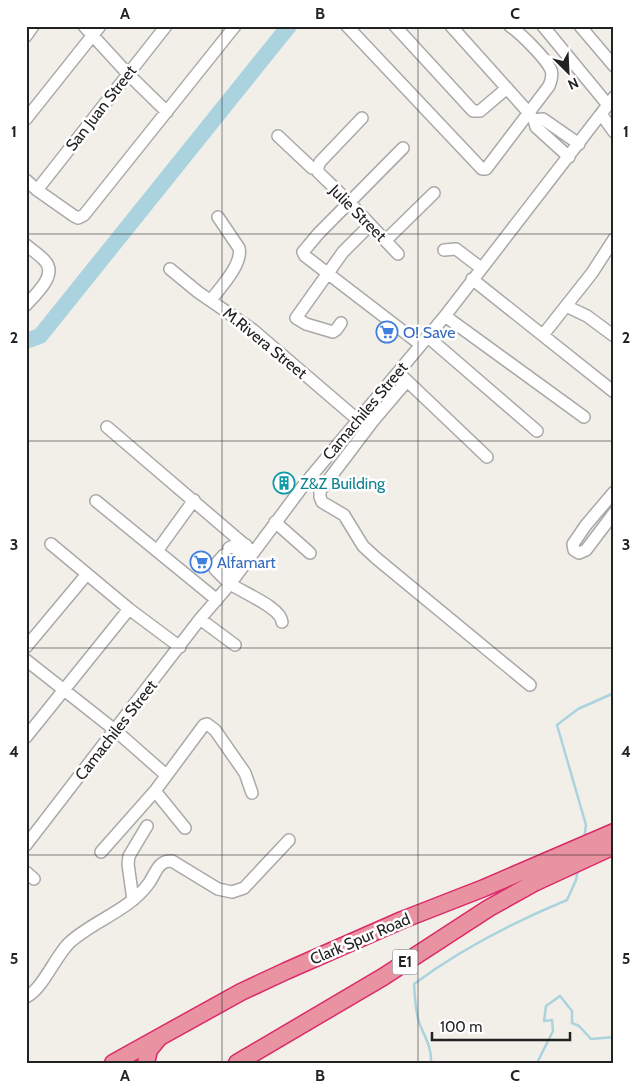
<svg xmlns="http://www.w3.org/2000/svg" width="640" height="1089" font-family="Cabin,sans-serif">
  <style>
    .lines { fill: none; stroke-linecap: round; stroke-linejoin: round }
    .stream { stroke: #aad3df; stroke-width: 2.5 }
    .river { stroke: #aad3df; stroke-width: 16 }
    .minor-casing { stroke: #a9a9a9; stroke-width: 14 }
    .highway-casing { stroke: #dc2a67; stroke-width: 19 }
    .minor { stroke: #fff; stroke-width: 11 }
    .highway { stroke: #e892a2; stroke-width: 16 }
    .grid { fill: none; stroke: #222; stroke-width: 1; stroke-opacity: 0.55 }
    .labels { text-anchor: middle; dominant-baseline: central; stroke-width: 5; stroke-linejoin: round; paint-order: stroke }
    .shield { fill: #fff; stroke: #646464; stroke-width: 1 }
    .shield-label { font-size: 15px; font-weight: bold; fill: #222 }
    .street-label { font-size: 16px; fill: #222; stroke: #fff }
    .shop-label { font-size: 16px; fill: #366cbe; stroke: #fff; text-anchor: start }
    .culture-label { font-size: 16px; fill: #0d838f; stroke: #fff; text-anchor: start }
    .neatline { fill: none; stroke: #222; stroke-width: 2 }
    .grid-label { font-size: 16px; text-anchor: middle; font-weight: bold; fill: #222 }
  </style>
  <rect width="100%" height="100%" fill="#f2efe9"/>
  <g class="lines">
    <path class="stream" d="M584,839l2,-14 -29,-100 21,-16 36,-16
      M431,1063c1,-15 -6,-26 -11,-38 -5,-13 -5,-27 -6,-41 46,-34 100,-62 153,-84l9,-20 2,-11
      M537,1063l16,-32 -1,-11 -8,1 2,-15 14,-10 12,15v12l7,3 12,13 23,-2"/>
    <path class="river" d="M26,341l14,-5 249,-310"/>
    <g class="minor-casing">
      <path id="minor" d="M84,26l44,48 39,38
        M347,26l135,143h4l63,-83c2,-5 4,-11 2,-16 -5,-12 -30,-36 -41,-44
        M395,26l78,85h7l27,-23
        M451,26l78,87 5,7 2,7 33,30
        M543,26l65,79
        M580,26l34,40
        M26,36l7,-10
        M601,114l13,18
        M362,118l-42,44 -2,5v5l32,31 48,51
        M26,119l74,-93
        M534,120l9,-1 36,25
        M278,136l34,32 6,-1
        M403,148l-85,86 -15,18 2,4 116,89
        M26,180l11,10 37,26 4,2 6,-3 151,-189
        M37,190l129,-164
        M386,240l48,-47
        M26,245c6,5 14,10 19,16 13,14 -10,34 -19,44
        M444,250l12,-1 25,19
        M170,269l28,23 55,38 105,90
        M472,279l142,113
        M211,300c9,-12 32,-36 28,-52l-21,-31
        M566,306l21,10 27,20
        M445,316l139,101
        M341,323l-5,7 -3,2 -27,-8 -10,-6 47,-66 27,-27
        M543,335l49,-62 22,-34
        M428,337l109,94
        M403,377l84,80
        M407,381l-34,40 -53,70v6l2,5 22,13 19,31 13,12 154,127
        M107,427l146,125
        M614,492l-28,33 -13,19 1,6 5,3 7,-3 28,-37
        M96,501l121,99
        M275,522l35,31
        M51,544l78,65 51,38
        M229,548l4,-2 13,12
        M157,551l37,-51
        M224,555l-8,9 -1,5c5,5 9,10 14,14 12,9 52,24 53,39
        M223,577l23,-32
        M200,619l35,26
        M26,647l61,-73
        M26,660l90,71 50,44
        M26,737l103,-128
        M155,791l30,37
        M26,845l174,-226 30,-35 73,-98 142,-170 169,-219
        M101,852l54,-61 49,-66 3,-1 8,6 30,43 7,20
        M26,872l8,7
        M133,900l-5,-36 1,-8 18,-30
        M26,997c16,-7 29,-40 43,-54 25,-23 60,-32 80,-60 7,-10 9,-23 23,-22l46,28 14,3 12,-4 45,-48"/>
    </g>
    <g class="highway-casing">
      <path id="highway" d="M113,1063l128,-71 45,-21 116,-51 82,-32 130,-56
        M146,1063l3,-13 9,-11
        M237,1063l146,-86 106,-69 45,-25 80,-37"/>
    </g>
    <use href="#minor" class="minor"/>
    <use href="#highway" class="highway"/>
  </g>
  <path class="grid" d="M222,26v1037M418,26v1037M26,234h588M26,441h588M26,648h588M26,855h588"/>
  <defs>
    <g id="supermarket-ring" transform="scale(1.125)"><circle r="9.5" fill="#fff" stroke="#3f7fe0" stroke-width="1.5"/><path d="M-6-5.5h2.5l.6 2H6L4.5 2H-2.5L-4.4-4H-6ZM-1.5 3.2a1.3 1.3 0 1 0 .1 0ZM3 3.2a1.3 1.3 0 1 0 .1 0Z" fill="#3f7fe0"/></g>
    <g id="building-ring" transform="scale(1.125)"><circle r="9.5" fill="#fff" stroke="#0f9aa8" stroke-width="1.5"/><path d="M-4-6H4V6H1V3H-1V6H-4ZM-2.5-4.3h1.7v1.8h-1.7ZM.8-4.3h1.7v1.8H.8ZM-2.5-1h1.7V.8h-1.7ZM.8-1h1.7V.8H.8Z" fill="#0f9aa8"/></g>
  </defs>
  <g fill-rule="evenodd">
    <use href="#supermarket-ring" x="387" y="332"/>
    <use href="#building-ring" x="284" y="483"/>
    <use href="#supermarket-ring" x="201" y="562"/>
  </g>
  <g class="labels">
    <rect class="shield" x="392.5" y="949.5" width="25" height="25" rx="4"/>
    <g class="shield-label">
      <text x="405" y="962">E1</text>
    </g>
    <g class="street-label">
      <text transform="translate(101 108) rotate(-52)">San Juan Street</text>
      <text transform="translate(358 213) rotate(45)">Julie Street</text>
      <text transform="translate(265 343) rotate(39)">M.Rivera Street</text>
      <text transform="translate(365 411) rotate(-50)">Camachiles Street</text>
      <text transform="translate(116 730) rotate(-52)">Camachiles Street</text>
      <text transform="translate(360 939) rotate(-23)">Clark Spur Road</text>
    </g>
    <g class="shop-label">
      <text x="403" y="332">O! Save</text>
      <text x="217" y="562">Alfamart</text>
    </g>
    <g class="culture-label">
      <text x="300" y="483">Z&amp;Z Building</text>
    </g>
  </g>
  <rect width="640" height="1089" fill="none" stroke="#ffffff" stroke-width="55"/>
  <g transform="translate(568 72) rotate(156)" stroke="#ffffff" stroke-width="4" paint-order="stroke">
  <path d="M0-4L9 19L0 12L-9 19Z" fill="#222222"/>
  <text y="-8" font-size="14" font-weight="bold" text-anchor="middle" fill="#222222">N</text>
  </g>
  <path d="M432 1032v8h138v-8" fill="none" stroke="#222222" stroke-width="2.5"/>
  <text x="440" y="1032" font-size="15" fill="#222222" stroke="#ffffff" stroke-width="4" paint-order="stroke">100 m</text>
  <rect x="28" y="28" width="584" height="1034" class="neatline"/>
  <g class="grid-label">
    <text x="125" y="19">A</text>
    <text x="320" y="19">B</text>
    <text x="515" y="19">C</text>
    <text x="14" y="137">1</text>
    <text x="626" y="137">1</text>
    <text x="14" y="343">2</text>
    <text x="626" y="343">2</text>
    <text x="14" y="550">3</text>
    <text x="626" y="550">3</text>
    <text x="14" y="757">4</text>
    <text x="626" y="757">4</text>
    <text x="14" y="964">5</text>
    <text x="626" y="964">5</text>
    <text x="125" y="1081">A</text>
    <text x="320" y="1081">B</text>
    <text x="515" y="1081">C</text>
  </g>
</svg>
